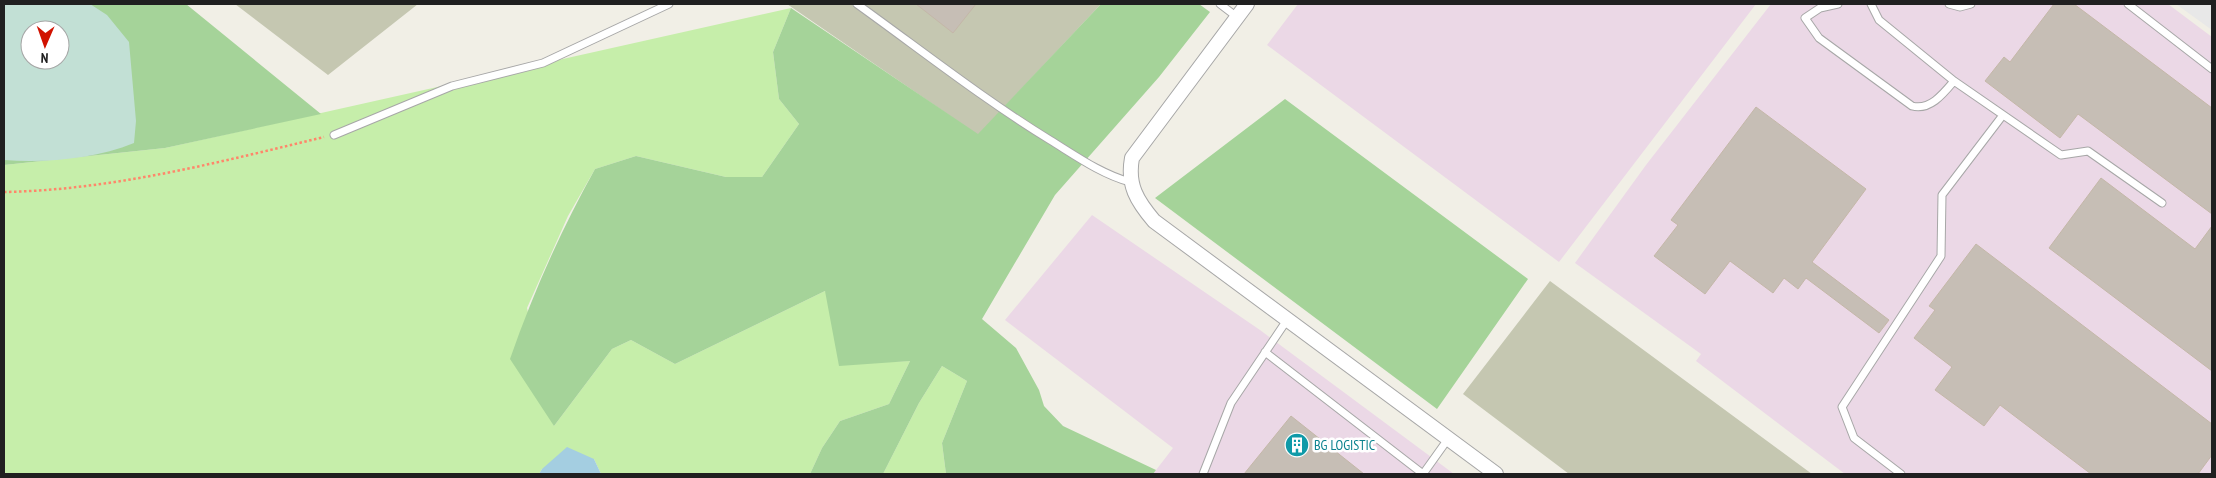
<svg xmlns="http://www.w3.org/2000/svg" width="2216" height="478" font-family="'PT Sans Narrow',sans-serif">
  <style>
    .industrial { fill: #ebd8e6 }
    .construction { fill: #c5c7b1 }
    .grass { fill: #c6eeaa }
    .forest { fill: #a5d399; fill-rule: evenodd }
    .wetland { fill: #c2e0d5; fill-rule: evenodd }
    .parking { fill: #e8e8e8 }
    .water { fill: #a4cee1 }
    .building { fill: #c6beb5; stroke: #c4b7a8 }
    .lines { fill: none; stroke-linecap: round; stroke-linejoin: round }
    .service-casing { stroke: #a7a7a7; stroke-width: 9 }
    .minor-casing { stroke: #a7a7a7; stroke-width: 16 }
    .path { stroke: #ff866a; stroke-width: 2.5; stroke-dasharray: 2.5 2.5; stroke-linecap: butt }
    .service { stroke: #fff; stroke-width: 7 }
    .minor { stroke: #fff; stroke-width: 14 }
    .labels { text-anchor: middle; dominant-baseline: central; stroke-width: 5; stroke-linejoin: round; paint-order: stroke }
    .culture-label { font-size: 14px; fill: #0d838f; stroke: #fff; text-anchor: start }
  </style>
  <rect width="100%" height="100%" fill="#f1efe6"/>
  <path class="industrial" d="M1298,4h458l-197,258 -292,-217z
    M1771,4h397l44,33v437h-367l-149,-113 5,-7 -126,-91 71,-98z
    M1092,215l168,115 194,144h-301l20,-26 -168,-128z"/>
  <path class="construction" d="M235,4h183l-90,71z
    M787,4h314l-123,131z
    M1550,281l262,193h-243l-106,-80z"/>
  <path class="grass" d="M791,8l-18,44 6,47 20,25 -37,53h-36l-90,-21 -41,13 -27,47 -41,92 27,118 58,-77 19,-9 44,24 150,-73 56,71 29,-1 -21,43 -49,17 -18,27 -12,26h-209l-7,-15 -52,10 -3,5h-535v-309l161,-17z
    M942,366l25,15 -25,62 4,31h-63l36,-71z"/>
  <path class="forest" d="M4,4h182l135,110 -156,34 -161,17zM30,30h30v30h-30z
    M1101,4h98l11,8 -51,65 -104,118 -73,124 34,29 23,42 5,16 19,20 93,44 -3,4h-207l-4,-31 25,-62 -25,-15 -23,37 -36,71h-73l12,-26 18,-27 49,-17 21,-43 -71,5 -14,-75 -150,73 -44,-24 -19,9 -58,77 -44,-67c23,-66 51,-129 85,-190l41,-13 90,21h36l37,-53 -20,-25 -6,-47 18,-44 187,126z
    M1285,99l243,180 -91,130 -282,-211z"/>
  <path class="wetland" d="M4,4h86l17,11 22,27 7,79 -2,22c-39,16 -88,20 -130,17zM30,30h30v30h-30z"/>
  <path class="parking" d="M2176,4h36v26z"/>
  <path class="water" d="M567,447l27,12 7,15h-62l3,-5z"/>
  <path class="building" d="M916,4h60l-23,29z
    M2054,4h20l138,104v106l-134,-100 -18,24 -75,-57 19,-24 6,5z
    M1756,107l110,82 -54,73 77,58 -10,13 -73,-55 -8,11 -14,-11 -11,15 -43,-32 -25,33 -51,-38 24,-31 -7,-5z
    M2101,178l94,71 17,-23v145l-163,-123z
    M1976,244l236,180v31l-14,19h-107l-91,-69 -16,21 -49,-36 17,-23 -38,-29 21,-28 -6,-4z
    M1291,416l73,58h-120z"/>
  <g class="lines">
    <g class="service-casing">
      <path id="service" d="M857,4c64,46 126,95 193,136 26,16 51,34 80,42
        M1220,4l17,13
        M1838,4l-18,4 -15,10 14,20 93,68c18,5 32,-13 42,-25
        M1871,4l8,16 75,61 107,74 27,-4 74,52
        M1949,4l11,3 11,-3
        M2128,4l84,65
        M334,135l118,-49 91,-23 126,-59
        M1265,352l158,122
        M1203,474l28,-71 56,-83
        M1423,474l25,-35
        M1901,474l-47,-36 -12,-31 99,-151 1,-61 61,-80"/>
    </g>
    <g class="minor-casing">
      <path id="minor" d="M1247,4l-115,154c-5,27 5,43 22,63l342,253"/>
    </g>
    <path class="path" d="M4,192c108,-2 216,-30 320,-55"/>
    <use href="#service" class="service"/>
    <use href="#minor" class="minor"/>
  </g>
  <defs>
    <g id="building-disc" transform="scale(1.25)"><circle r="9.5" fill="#0f9aa8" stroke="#fff"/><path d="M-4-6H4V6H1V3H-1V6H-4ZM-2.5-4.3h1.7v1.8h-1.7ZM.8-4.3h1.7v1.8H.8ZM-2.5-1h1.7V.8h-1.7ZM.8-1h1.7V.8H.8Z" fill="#fff"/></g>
  </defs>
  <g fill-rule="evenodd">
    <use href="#building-disc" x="1297" y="445"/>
  </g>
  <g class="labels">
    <g class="culture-label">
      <text x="1314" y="445">BG LOGISTIC</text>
    </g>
  </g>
  <rect width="2216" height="478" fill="none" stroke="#202020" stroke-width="10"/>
  <g transform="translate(45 45) rotate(182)"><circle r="24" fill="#ffffff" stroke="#a6a6a6"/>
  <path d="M0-4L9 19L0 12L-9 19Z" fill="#d11200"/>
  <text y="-8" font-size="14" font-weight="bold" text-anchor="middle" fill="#202020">N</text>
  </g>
</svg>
